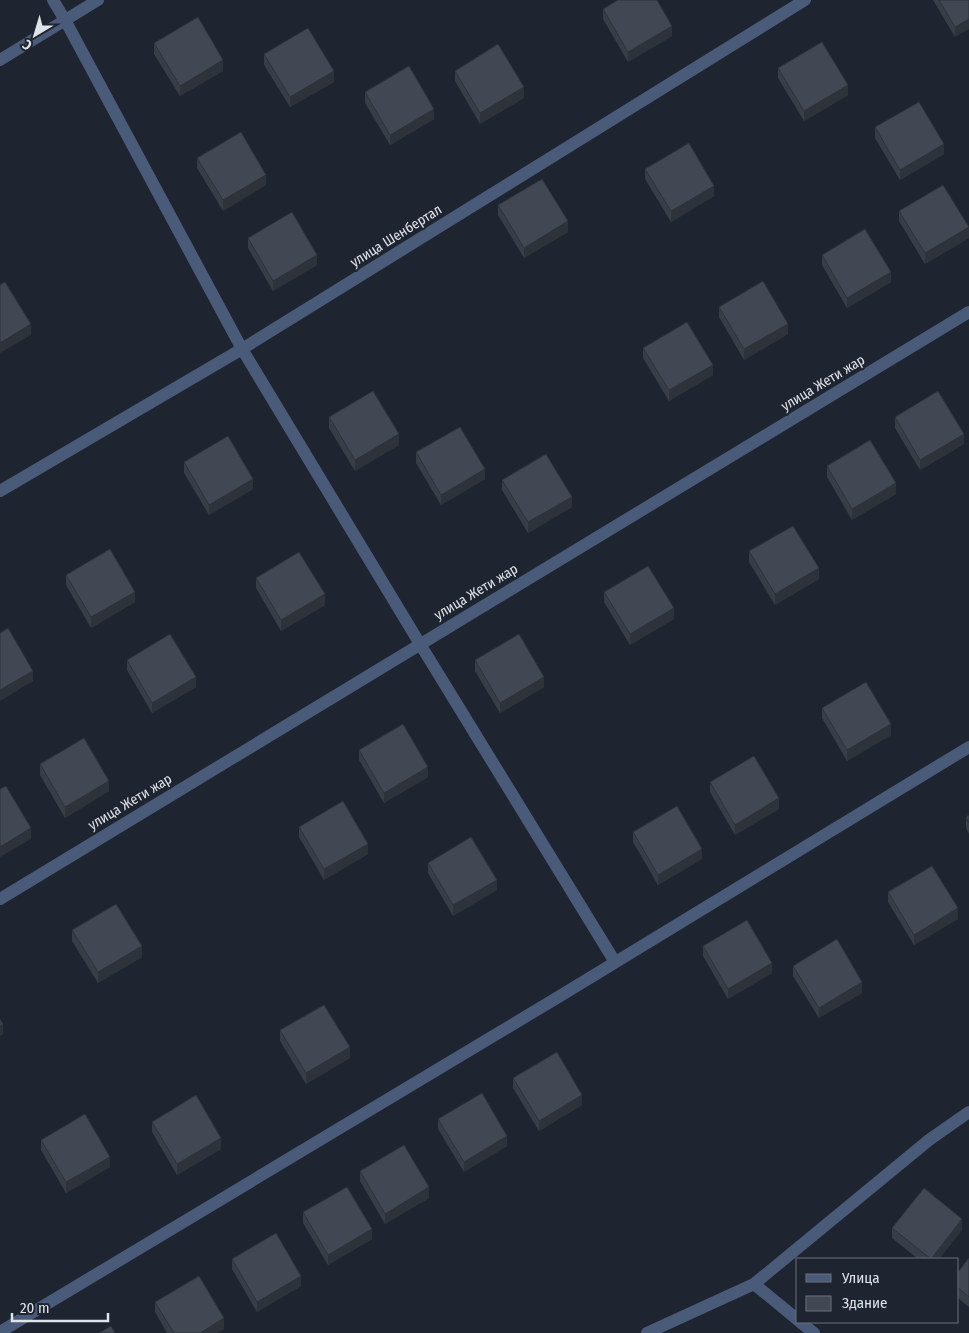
<svg xmlns="http://www.w3.org/2000/svg" width="969" height="1333" font-family="'Fira Sans Condensed',sans-serif">
  <style>
    .lines { fill: none; stroke-linecap: round; stroke-linejoin: round }
    .street { stroke: #4a5b7a; stroke-width: 12 }
    .wall { fill: #383e47 }
    .shaded-wall { fill: #2e323a }
    .building { fill: #414853; stroke: #2e323a }
    .labels { text-anchor: middle; dominant-baseline: central; stroke-width: 4.5; stroke-linejoin: round; paint-order: stroke }
    .street-label { font-size: 14px; fill: #dfe3eb; stroke: #1f2530 }
  </style>
  <rect width="100%" height="100%" fill="#1f2530"/>
  <g class="lines">
    <path class="street" d="M53,0l12,20 177,329 178,295 195,318
      M0,60l98,-60
      M0,491l242,-142 563,-349
      M0,899l969,-587
      M754,1284l44,36
      M800,1322l14,11
      M0,1332l560,-336 409,-249
      M647,1333l107,-49 175,-144 40,-28"/>
  </g>
  <path class="wall" d="M933,0h36l-14,37z
    M603,9l69,27 -44,26 -25,-43z
    M154,43l69,28 -43,25 -26,-42z
    M264,54l70,28 -44,25 -26,-42z
    M778,68l70,27 -44,26 -26,-43z
    M455,71l69,27 -44,26 -25,-43z
    M365,92l69,27 -44,26 -25,-42z
    M875,127l69,27 -44,26 -25,-42z
    M197,158l69,27 -43,26 -26,-43z
    M645,169l69,27 -43,26 -26,-43z
    M498,205l70,27 -44,26 -26,-43z
    M899,211l70,27 -44,26 -26,-43z
    M248,238l69,27 -44,26 -25,-43z
    M822,255l69,27 -44,26 -25,-43z
    M719,307l69,27 -44,26 -25,-43z
    M643,348l70,27 -44,26 -26,-43z
    M329,417l70,28 -44,26 -26,-43z
    M895,417l69,27 -44,26 -25,-42z
    M416,452l69,27 -44,26 -25,-42z
    M184,462l69,27 -44,26 -25,-42z
    M827,466l69,28 -44,26 -25,-43z
    M502,480l70,27 -44,26 -26,-43z
    M749,551l70,28 -44,26 -26,-43z
    M66,575l69,27 -44,26 -25,-43z
    M256,578l69,27 -44,26 -25,-43z
    M604,592l70,27 -44,26 -26,-43z
    M127,660l69,27 -44,26 -25,-43z
    M475,660l69,27 -44,26 -25,-42z
    M822,708l69,27 -44,26 -25,-43z
    M359,750l69,27 -44,26 -25,-43z
    M40,764l69,27 -44,27 -25,-43z
    M710,782l69,27 -44,26 -25,-43z
    M969,815v19l-3,-6v-11z
    M299,827l69,27 -44,26 -25,-43z
    M633,832l69,27 -44,26 -25,-43z
    M428,863l69,27 -44,26 -25,-43z
    M888,892l70,27 -44,26 -26,-43z
    M72,930l70,27 -44,26 -26,-42z
    M703,946l69,27 -44,26 -25,-43z
    M793,966l69,27 -43,25 -26,-42z
    M280,1030l70,28 -44,26 -26,-43z
    M513,1078l69,27 -43,26 -26,-43z
    M438,1119l69,27 -43,26 -26,-43z
    M152,1122l69,27 -44,26 -25,-43z
    M41,1140l69,27 -44,26 -25,-43z
    M360,1171l69,27 -44,26 -25,-43z
    M303,1212l69,27 -44,26 -25,-42z
    M892,1228l70,2 -23,29h-21l-26,-21z
    M969,1258v49l-11,-9v-26z
    M232,1259l69,27 -44,26 -25,-43z
    M155,1302l69,27 -7,4h-50l-12,-21z"/>
  <path class="shaded-wall" d="M969,19v10l-14,8v-10z
    M672,26v10l-44,26v-10z
    M223,60v11l-43,25v-10z
    M334,71v11l-44,25v-10z
    M848,85v10l-44,26v-10z
    M524,87v11l-44,26v-11z
    M434,109v10l-44,26v-10z
    M944,144v10l-44,26v-10z
    M266,175v10l-43,26v-11z
    M714,186v10l-43,26v-11z
    M568,221v11l-44,26v-10z
    M969,227v11l-44,26v-11z
    M317,255v10l-44,26v-10z
    M891,272v10l-44,26v-10z
    M31,324v11l-31,18v-10z
    M788,324v10l-44,26v-11z
    M713,365v10l-44,26v-11z
    M399,434v11l-44,26v-11z
    M964,434v10l-44,26v-10z
    M485,469v10l-44,26v-10z
    M253,479v10l-44,26v-10z
    M896,483v11l-44,26v-11z
    M572,497v10l-44,26v-11z
    M819,568v11l-44,26v-11z
    M135,592v10l-44,26v-11z
    M325,594v11l-44,26v-11z
    M674,608v11l-44,26v-11z
    M33,671v10l-33,20v-11z
    M196,677v10l-44,26v-10z
    M544,677v10l-44,26v-10z
    M891,724v11l-44,26v-11z
    M428,767v10l-44,26v-10z
    M109,781v10l-44,27v-11z
    M779,798v11l-44,26v-10z
    M31,828v11l-31,18v-10z
    M368,844v10l-44,26v-11z
    M702,849v10l-44,26v-10z
    M497,880v10l-44,26v-11z
    M958,908v11l-44,26v-10z
    M142,946v11l-44,26v-11z
    M772,963v10l-44,26v-10z
    M862,982v11l-43,25v-10z
    M3,1024v10l-3,2v-10z
    M350,1047v11l-44,26v-11z
    M582,1095v10l-43,26v-10z
    M507,1136v10l-43,26v-10z
    M221,1138v11l-44,26v-11z
    M110,1157v10l-44,26v-11z
    M429,1187v11l-44,26v-10z
    M962,1219v11l-23,29h-8z
    M372,1229v10l-44,26v-10z
    M301,1276v10l-44,26v-10z
    M224,1318v11l-7,4h-17z"/>
  <path class="building" d="M618,0h39l15,26 -44,26 -25,-43z
    M939,0h30v19l-14,8z
    M198,17l25,43 -43,26 -26,-43z
    M308,28l26,43 -44,26 -26,-43z
    M822,42l26,43 -44,26 -26,-43z
    M498,44l26,43 -44,26 -25,-42z
    M409,66l25,43 -44,26 -25,-43z
    M919,102l25,42 -44,26 -25,-43z
    M241,132l25,43 -43,25 -26,-42z
    M689,143l25,43 -43,25 -26,-42z
    M542,179l26,42 -44,27 -26,-43z
    M943,185l26,42 -44,26 -26,-42z
    M292,212l25,43 -44,26 -25,-43z
    M865,229l26,43 -44,26 -25,-43z
    M763,281l25,43 -44,25 -25,-42z
    M5,282l26,42 -31,19v-58z
    M687,322l26,43 -44,25 -26,-42z
    M373,391l26,43 -44,26 -26,-43z
    M938,391l26,43 -44,26 -25,-43z
    M460,427l25,42 -44,26 -25,-43z
    M228,436l25,43 -44,26 -25,-43z
    M870,440l26,43 -44,26 -25,-43z
    M546,454l26,43 -44,25 -26,-42z
    M793,526l26,42 -44,26 -26,-43z
    M110,549l25,43 -44,25 -25,-42z
    M299,552l26,42 -44,26 -25,-42z
    M648,566l26,42 -44,26 -26,-42z
    M8,628l25,43 -33,19v-57z
    M170,634l26,43 -44,26 -25,-43z
    M519,634l25,43 -44,26 -25,-43z
    M866,682l25,42 -44,26 -25,-42z
    M403,724l25,43 -44,26 -25,-43z
    M84,738l25,43 -44,26 -25,-43z
    M754,756l25,42 -44,27 -25,-43z
    M6,786l25,42 -31,19v-58z
    M343,801l25,43 -44,25 -25,-42z
    M677,806l25,43 -44,26 -25,-43z
    M969,815v8l-3,-6z
    M471,837l26,43 -44,25 -25,-42z
    M932,866l26,42 -44,27 -26,-43z
    M116,904l26,42 -44,26 -26,-42z
    M747,920l25,43 -44,26 -25,-43z
    M837,939l25,43 -43,26 -26,-42z
    M324,1005l26,42 -44,26 -26,-43z
    M0,1019l3,5 -3,2z
    M557,1052l25,43 -43,26 -26,-43z
    M482,1093l25,43 -43,26 -26,-43z
    M196,1095l25,43 -44,26 -25,-42z
    M85,1114l25,43 -44,25 -25,-42z
    M404,1145l25,42 -44,27 -25,-43z
    M347,1187l25,42 -44,26 -25,-43z
    M924,1188l38,31 -31,40 -39,-31z
    M276,1233l25,43 -44,26 -25,-43z
    M969,1258v39l-11,-9v-16z
    M199,1276l25,42 -24,15h-26l-19,-31z
    M111,1326l4,7h-16z"/>
  <g class="labels">
    <g class="street-label">
      <text transform="translate(396 236) rotate(-32)">улица Шенбертал</text>
      <text transform="translate(823 383) rotate(-31)">улица Жети жар</text>
      <text transform="translate(476 592) rotate(-31)">улица Жети жар</text>
      <text transform="translate(130 802) rotate(-31)">улица Жети жар</text>
    </g>
  </g>
  <rect x="796" y="1258" width="162" height="65" fill="#1f2530" stroke="#6c717b"/>
  <rect x="806" y="1274" width="25" height="8" fill="#4a5b7a" stroke="#6c717b"/>
  <text x="842" y="1283" font-size="15" fill="#dfe3eb">Улица</text>
  <rect x="806" y="1296" width="25" height="15" fill="#414853" stroke="#6c717b"/>
  <text x="842" y="1308" font-size="15" fill="#dfe3eb">Здание</text>
  <g transform="translate(35 35) rotate(218)" stroke="#1f2530" stroke-width="4" paint-order="stroke">
  <path d="M0-4L9 19L0 12L-9 19Z" fill="#dfe3eb"/>
  <text y="-8" font-size="14" font-weight="bold" text-anchor="middle" fill="#dfe3eb">С</text>
  </g>
  <path d="M12 1313v8h96v-8" fill="none" stroke="#dfe3eb" stroke-width="2.5"/>
  <text x="20" y="1313" font-size="15" fill="#dfe3eb" stroke="#1f2530" stroke-width="4" paint-order="stroke">20 m</text>
</svg>
